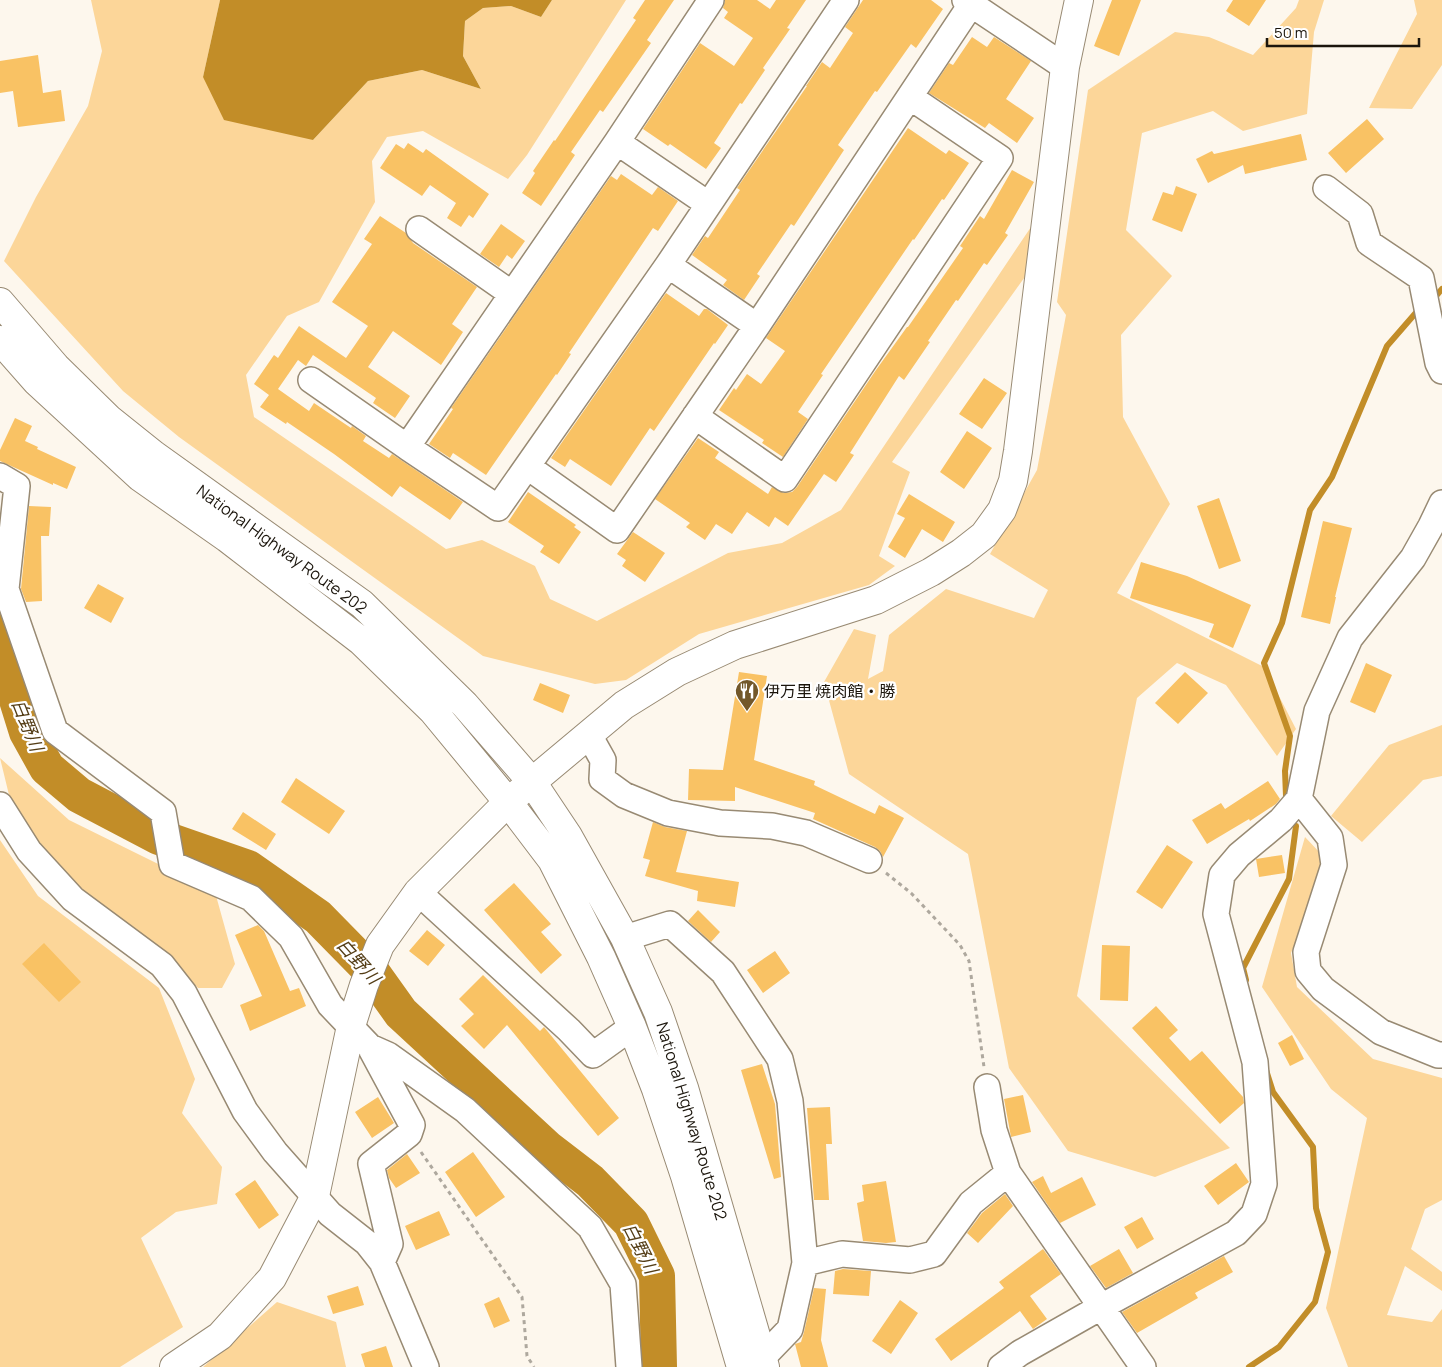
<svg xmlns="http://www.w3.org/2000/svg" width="1442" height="1367" font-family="Manrope,'Noto Sans JP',sans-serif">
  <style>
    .green { fill: #fcd699 }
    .water { fill: #c28d28 }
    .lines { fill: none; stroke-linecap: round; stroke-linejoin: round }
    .stream { stroke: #c28d28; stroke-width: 6 }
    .river { stroke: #c28d28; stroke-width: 36 }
    .building { fill: #f9c264 }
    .street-casing { stroke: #988a73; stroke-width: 28 }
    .secondary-casing { stroke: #988a73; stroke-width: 30 }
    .highway-casing { stroke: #988a73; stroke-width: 30 }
    .path { stroke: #aea89e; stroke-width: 3; stroke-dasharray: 4 4; stroke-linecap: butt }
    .street { stroke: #fff; stroke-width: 25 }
    .secondary { stroke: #fff; stroke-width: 28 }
    .highway { stroke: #fff; stroke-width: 28 }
    .labels { text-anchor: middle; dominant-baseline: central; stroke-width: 4.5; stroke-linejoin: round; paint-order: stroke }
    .street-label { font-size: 16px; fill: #1b150c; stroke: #fff }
    .poi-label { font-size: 16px; fill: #1b150c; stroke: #fff; text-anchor: start }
    .water-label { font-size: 18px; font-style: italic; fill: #543d16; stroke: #fff }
  </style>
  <rect width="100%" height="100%" fill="#fdf7ed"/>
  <path class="green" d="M91,0h129l-17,77 110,63 55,-59 54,-11 59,19 -18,-33 2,-35 18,-13 28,-2 30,11 11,-17h74l-99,155 -19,24 -85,-48 -36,6 -15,24 3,41 -56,100 -32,14 -41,59 8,42 192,132 36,-9 53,26 15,33 47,22 131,-68 54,-10 59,-33 190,-283 -4,47 -135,188 18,10 -31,84 16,10 -26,19 -170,49 -73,46 -31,4 -112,-28 -304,-219 -56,-46 -119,-130 32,-64 52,-91 14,-55z
    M1299,0h25l-10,32 -7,82 -64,17 -30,-20 -71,22 -16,97 46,46 -51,59 2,82 47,87 -53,89 147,74 32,62 -19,27 -51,-71 -49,-22 -40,35 -60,298 153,152 -75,29 -87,-26 -59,-83 -41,-214 -119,-80 -25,-92 30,-53 22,6 -8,44 15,-8 6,-36 57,-46 88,29 14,-28 -58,-36 47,-84 29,-155 -9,-13 31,-212 87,-58 34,5 44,18 43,-47z
    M1414,0h28v65l-30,44 -43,-1 48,-94z
    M1442,725v51l-19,4 -61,62 -31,-26 58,-71z
    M0,758l69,62 146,72 20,72 -13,24h-24l-27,-30 -110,-84 -51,-75z
    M1305,837l17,18 -1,23 -30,75 6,34 76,72 69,19v122l-17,9 -14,40 31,23v19l-37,-25 -18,49 45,7 10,-13v58h-94l-22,-59 41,-190 -36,-29 -69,-102z
    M0,840l38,56 121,92 36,91 -13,34 40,54 -5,37 -41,8 -35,26 42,89 -63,40h-120z
    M277,1302l59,20 10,45h-143z"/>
  <path class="water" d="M220,0h332l-11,17 -30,-11 -28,2 -18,13 -2,35 18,33 -59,-19 -54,11 -55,59 -89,-20 -21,-43z"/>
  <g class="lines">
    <path class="stream" d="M1436,296l6,-7
      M1286,796l-1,-25 5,-35 -26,-73 18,-40 28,-113 22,-33 55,-131 33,-38
      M1246,980l-3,-12 46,-89 7,-53
      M1249,1367l30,-20 36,-45 13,-50 -12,-44 -3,-61 -40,-55 -7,-22"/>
    <path class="river" d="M0,621l4,9 7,51 16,51 20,36 32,27 80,42 89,31 70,49 53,54 30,42 146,135 43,33 41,42 26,53 2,91"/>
  </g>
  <path class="building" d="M645,0h29l-27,40 4,3 -48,69 -3,-2 -29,42 4,3 -34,51 -19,-13 13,-20 -2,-2 21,-31 1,1 81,-121 -3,-2z
    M725,0h32l13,9 6,-9h30l-19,28 3,1 -27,39 2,2 -23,34 -2,-1 -26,40 7,5 -15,21 -36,-25 -2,2 -25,-17 57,-86 34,23 19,-28 -29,-20 4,-6 -5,-4z
    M863,0h68l12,9 -27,39 -5,-4 -34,48 -2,-1 -37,54 6,5 -50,76 -3,-2 -34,50 3,2 -16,24 -21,-15 4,-5 -35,-25 13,-19 3,2 32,-48 -3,-2 70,-102h-1l16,-24 8,6 23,-35 -8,-6z
    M1112,0h29l-22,56 -25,-10z
    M1233,0h33l-17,26 -23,-15z
    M972,37l15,10 7,-10 37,24 -25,38 28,19 -17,25 -28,-20 -4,5 -56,-35 20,-30 4,2z
    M38,55l5,38 18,-3 4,31 -47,6 -5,-36 -13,2v-32z
    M1367,119l17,20 -38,34 -18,-20z
    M908,128l38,26 3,-4 20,13 -25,37 -2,-1 -28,41 -1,-1 -92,135 2,1 -25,37 10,7 -25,38 -21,-14 2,-3 -45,-30 15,-22 2,2 11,-16 14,10 24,-33 -19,-13z
    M1301,134l6,26 -62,14 -2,-9 -35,18 -12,-24 16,-8 2,3z
    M408,143l15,10 3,-4 63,45 -16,24 -4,-3 -8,12 -14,-9 9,-15 -26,-18 -8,11 -42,-28 16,-24 8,5z
    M1012,170l22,12 -29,51 3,2 -21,30 -3,-2 -26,38 -2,-1 -28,41 2,1 -26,38 -5,-4 -49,77 4,2 -18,27 -12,-8 -36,52 -13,-9 -6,10 -22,-15 -15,22 -16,-10 -11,16 -19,-13 4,-4 -35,-24 43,-61 21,14 -4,6 53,36 4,-7 12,6 8,-1 5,-5 79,-117 31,-43h1l55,-79 -3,-2 20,-30 4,3z
    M621,174l31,21 6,-8 20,14 -20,30 -5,-3 -84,125 2,1 -14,21 -1,-1 -70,101 -33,-22 -3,5 -21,-14 24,-35 -2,-1 160,-232 6,4z
    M1176,186l21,8 -15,38 -30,-12 11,-28 10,3z
    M380,216l26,17 7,10 64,44 -25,37 11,8 -22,33 -48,-34 -25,36 42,29 -15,22 -22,-15 3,-5 -63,-43 -7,11 -8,-6 -20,29 31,22 5,-8 37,25 1,-2 14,10 -3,5 26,17 3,-4 71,48 -13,18 -50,-34 -8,11 -58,-43 -47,-32 -1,2 -26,-17 9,-12 -15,-11 20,-29 4,3 21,-32 47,32 22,-32 -36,-24 40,-58 -8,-5z
    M501,224l24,17 -13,18 -5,-4 -8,12 -19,-13z
    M666,293l33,23 5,-7h3l21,16 -13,19 -1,-1 -60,88 -4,-3 -39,58 -41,-27 -5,8 -14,-9z
    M984,378l23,15 -25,36 -23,-15z
    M15,418l17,8 -7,15 13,6 -1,2 39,18 -9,22 -14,-6v2l-53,-24v-11z
    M967,431l25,17 -28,41 -24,-17z
    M528,492l48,33 -2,2 7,5 -22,32 -19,-12 4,-6 -36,-24z
    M909,494l46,28 -12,20 -21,-13 -17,29 -17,-11 17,-29 -8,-4z
    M1219,498l22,63 -22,8 -22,-63z
    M29,506l22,1 -2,29h-8l1,65 -16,1 -5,-13z
    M1323,521l29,7 -17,69h1l-6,27 -29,-7z
    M633,532l32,21 -20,29 -23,-16 4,-6 -9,-6z
    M1141,562l46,14 64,29 -18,43 -24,-11 5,-13 -84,-26z
    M98,584l26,14 -13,25 -27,-15z
    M1366,663l26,12 -17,38 -25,-11z
    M739,672l28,4 -13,84 61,21 -1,4 61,29 4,-9 25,13 -21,39 -3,-6 -5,-4 -62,-28 2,-6 -80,-26v14l-47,-1 1,-31 34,1z
    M1185,672l23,21 -30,31 -23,-21z
    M540,683l30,12 -7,18 -30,-13z
    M296,778l49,33 -16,23 -48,-32z
    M1268,781l12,18 -4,5 -26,17 -1,-2 -42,25 -15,-24 29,-17 4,6z
    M243,812l33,22 -10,16 -34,-21z
    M653,822l12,5 22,4 -11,41 63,10 -4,25 -38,-6 1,-10 -53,-15 5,-16 -7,-2z
    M1167,845l26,17 -31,47 -26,-17z
    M1282,855l3,18 -26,4 -3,-18z
    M514,883l37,41 -10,8 21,23 -21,19 -57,-64z
    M698,910l22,22 -9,10 -23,-21z
    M258,925l6,6 26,60 9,-3 7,18 -56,25 -10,-26 22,-9 -27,-61z
    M427,930l18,15 -17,21 -19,-15z
    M44,943l37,39 -22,20 -37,-38z
    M1102,945l28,1 -2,55 -28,-1z
    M775,951l15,22 -27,20 -16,-23z
    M483,975l57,56 4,-4 75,91 -21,18 -91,-111 -23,24 -23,-23 13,-12 -15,-15z
    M1156,1006l22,24 -9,8 21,23 12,-10 41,46 1,6 -24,21 -88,-96z
    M1292,1035l12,24 -14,7 -12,-23z
    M762,1064l13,40 6,73 -7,2 -33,-109z
    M1023,1095l8,37 -20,5 -7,-38z
    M378,1097l16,26 -22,15 -17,-26z
    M830,1107l2,37h-6l3,56h-15l-7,-92z
    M473,1152l32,45 -29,20 -31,-45z
    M407,1154l13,19 -24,15 -7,-10 -2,-8z
    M1236,1163l13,19 -31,23 -14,-19z
    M1043,1176l8,17 31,-16 14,28 -36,18 -28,-41z
    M255,1180l24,35 -20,14 -24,-35z
    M886,1181l10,61 -10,1 -23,-2 -6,-38 7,-2 -2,-16z
    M1005,1194l8,12 -35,37 -11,-10 15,-20z
    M439,1211l11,24 -34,15 -11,-24z
    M1142,1217l12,22 -17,10 -13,-22z
    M1043,1249l18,25 -31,22 17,23 -14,10 -13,-18 -69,50 -16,-22 69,-51 -5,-6z
    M1119,1249l14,24 -27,15 -16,-22z
    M1224,1256l9,16 -38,21 3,5 -61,35 -15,-21z
    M843,1269l28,2 -2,25 -36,-2 2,-23z
    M358,1286l6,19 -31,9 -6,-18z
    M814,1288l12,1 -5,51 7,27h-27l-6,-23 6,-2 3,-10z
    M499,1297l11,24 -16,7 -10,-24z
    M900,1300l18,13 -27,41 -19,-13z
    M386,1346l7,21h-28l-4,-13z"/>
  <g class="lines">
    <g class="street-casing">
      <path id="street" d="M711,0l-94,142 -210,305 91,61 170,-243 178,-265
        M965,0l100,67
        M617,142l91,62
        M1326,188l34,26 9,29 52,35 17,85 4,8
        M419,229l93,65
        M668,265l89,61
        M311,380l96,67
        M695,416l90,63 215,-321 -90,-61
        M528,467l89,63 140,-204 217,-326
        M0,476l17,10 -11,103 49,142 108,81 9,52 79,34 40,39 39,68 40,42 18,8 77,55 125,117 33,57 6,83
        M589,735l14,25 -1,19 22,16 44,18 52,10 52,3 34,7 63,27
        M1299,799l31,39 4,27 -28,87 2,19 15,18 58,43 57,23h4
        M0,805l29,46 44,48 89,66 22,28 61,118 30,41 55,62 37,29 15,19 44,105
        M418,892l151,138 24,25 39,-28
        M625,938l45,-14 53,48 57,87 10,42 15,162 -15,66 -27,28
        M370,1047l42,78 -3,9 -38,30 19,80 -8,18
        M987,1087l7,43 14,43 135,194
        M805,1263l37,-9 68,6 24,-6 37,-51 37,-30
        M1001,1367l19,-14 81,-46 135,-74 18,-19 10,-30 -9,-122 -39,-148 6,-39 17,-20 42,-35 18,-21 18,-88 33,-73 63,-80 18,-32 11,-23"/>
    </g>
    <g class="secondary-casing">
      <path id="secondary" d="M174,1367l46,-31 52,-58 43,-82 36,-170 13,-41 16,-40 38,-53 90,-90 116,-97 53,-33 58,-27 141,-45 55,-28 30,-19 23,-18 18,-25 11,-29 5,-30 47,-384 14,-67"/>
    </g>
    <g class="highway-casing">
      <path id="highway" d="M0,302l56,65 53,52 45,36 208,149 103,101 67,77 36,54 57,102 33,74 26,76 81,279
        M0,340l37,42 103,95 87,61 134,103 72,70 75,91 44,58 49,97 31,70 24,62 29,87 56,191"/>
    </g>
    <path class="path" d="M886,873l25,20 49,52 9,16 15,106
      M421,1152l101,145 5,59 7,11"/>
    <use href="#street" class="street"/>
    <use href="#secondary" class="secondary"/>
    <use href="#highway" class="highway"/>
  </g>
  <defs>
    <g id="restaurant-pin" transform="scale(1.25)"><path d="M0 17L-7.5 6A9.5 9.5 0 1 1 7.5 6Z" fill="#73582a" stroke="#fff"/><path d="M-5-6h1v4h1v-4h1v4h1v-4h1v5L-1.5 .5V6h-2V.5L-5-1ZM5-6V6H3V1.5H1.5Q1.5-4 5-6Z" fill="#fff"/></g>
  </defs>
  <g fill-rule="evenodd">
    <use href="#restaurant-pin" x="747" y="691"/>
  </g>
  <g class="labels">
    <g class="street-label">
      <text transform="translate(282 549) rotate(36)">National Highway Route 202</text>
      <text transform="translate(692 1121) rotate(73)">National Highway Route 202</text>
    </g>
    <g class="poi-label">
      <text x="764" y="691">伊万里 焼肉館・勝</text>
    </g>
    <g class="water-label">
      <text transform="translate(28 725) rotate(68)">白野川</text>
      <text transform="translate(359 961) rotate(48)">白野川</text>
      <text transform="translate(641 1248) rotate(63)">白野川</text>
    </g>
  </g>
  <path d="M1267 38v8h152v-8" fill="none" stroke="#1b150c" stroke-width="2.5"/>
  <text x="1274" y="38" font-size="15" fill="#1b150c" stroke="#ffffff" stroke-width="4" paint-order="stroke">50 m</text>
</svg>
